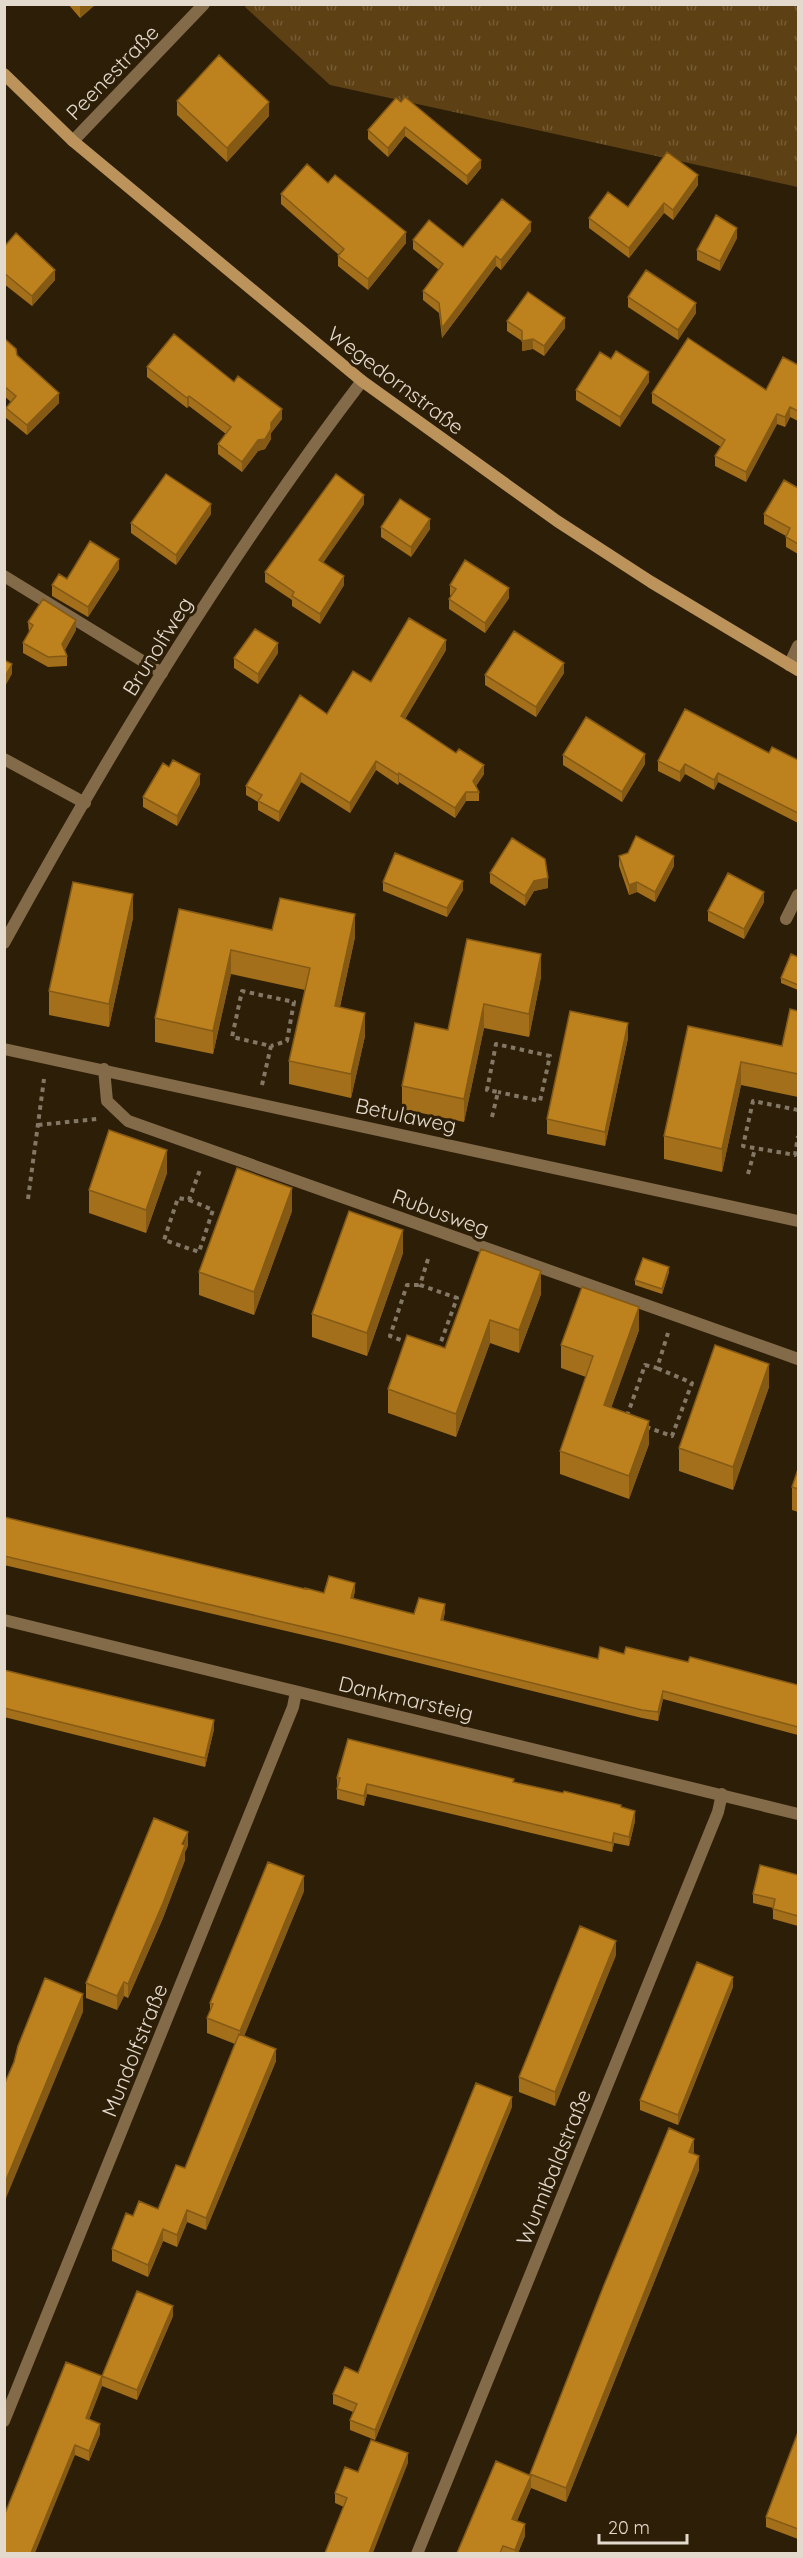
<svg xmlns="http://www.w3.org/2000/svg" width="803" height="2558" font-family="Quicksand,sans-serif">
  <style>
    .grass { fill: url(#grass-tufts) }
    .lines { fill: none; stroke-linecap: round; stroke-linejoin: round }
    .path { stroke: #837765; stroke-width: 4; stroke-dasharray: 4.5 4.5; stroke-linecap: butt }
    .lane { stroke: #836a48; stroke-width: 12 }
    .street { stroke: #836a48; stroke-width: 12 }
    .secondary { stroke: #bb935b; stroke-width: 12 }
    .wall { fill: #a36f1a }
    .shaded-wall { fill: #845a15 }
    .building { fill: #bd811e; stroke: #845a15; stroke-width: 1.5 }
    .labels { text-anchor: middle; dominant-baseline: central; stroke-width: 6; stroke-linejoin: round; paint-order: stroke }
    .street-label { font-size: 21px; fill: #e3d9cc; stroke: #2d1e08 }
  </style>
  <defs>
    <pattern id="grass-tufts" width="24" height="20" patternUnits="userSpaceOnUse" patternTransform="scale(1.5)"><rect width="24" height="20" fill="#5d4014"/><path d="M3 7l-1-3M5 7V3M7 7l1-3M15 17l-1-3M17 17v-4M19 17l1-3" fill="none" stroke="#745b35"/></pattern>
  </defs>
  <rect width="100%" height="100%" fill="#2d1e08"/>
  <path class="grass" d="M247,4l551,1v182l-468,-102 -85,-78z"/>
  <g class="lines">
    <path class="path" d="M262,1085l9,-39 -39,-9 10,-46 52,11 -7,39 -16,5
      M798,1110l-45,-9 -10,45 52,9 3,-19
      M492,1117l6,-25 -11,-2 9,-46 54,12 -10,45 -42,-9
      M38,1125l59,-6
      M748,1174l7,-25
      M28,1199l16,-120
      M189,1200l24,10 -14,42 -35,-12 14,-42 11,2 12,-33
      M428,1259l-8,26 37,13 -19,52
      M409,1343l-19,-7 17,-51h13
      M627,1416l18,-51 12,3 11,-35
      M646,1427l26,9 20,-53 -35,-15"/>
    <path class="lane" d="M4,576l158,97
      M4,759l81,44
      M786,919l12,-24
      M4,1049l794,172
      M104,1069l3,32 21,20 670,238"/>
    <path class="street" d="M73,141l131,-137
      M789,665l9,-19
      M4,943c107,-194 223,-385 358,-562
      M4,1620l794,194
      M4,2421l289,-714 3,-15
      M417,2554l301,-742 4,-18"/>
    <path class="secondary" d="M4,74l69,67 289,240 195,140 94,61 147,88"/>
  </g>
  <path class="wall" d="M68,4h28l-16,14z
    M396,98l85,70 -14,17 -62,-49 -17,21 -20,-18v-9z
    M177,101l92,15 -42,46 -50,-47z
    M328,183l78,60 -38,47 -30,-24v-10l1,-1 -58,-51v-10z
    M698,185l-25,35 -9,-7 -35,45 -40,-30v-10l39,-11z
    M531,231l-30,39 -5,-4 -54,72 -3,-25 -16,-13v-9l16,-21 -26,-21v-9l50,7z
    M737,238l-17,33 -23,-11v-10z
    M4,247l51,33 -23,26 -28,-22z
    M628,297l68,16 -18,27 -50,-33z
    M507,321l58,7 -21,28 -11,-7 -11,2v-10l-15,-10z
    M5,339l12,16 42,48 -32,32 -21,-17v-10l5,-6 -7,-6z
    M798,365v56l-8,-4 -5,10 -8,-3 -31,58 -31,-16v-10l6,-9 -69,-44v-10l114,-3z
    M147,367l87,15 48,37 -11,14v6l-6,10 -7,2 -16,21 -24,-18v-10l8,-10 -37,-28 -2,2 -40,-31z
    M649,382l-29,45 -44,-27v-10z
    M798,488v66l-12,-7v-11l-22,-12v-10z
    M364,504l-41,58 21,23 -24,39 -28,-18v-6l-27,-18v-10z
    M211,514l-35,51 -45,-32v-10z
    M381,527l49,2 -19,28 -30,-20z
    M119,569l-31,48 -36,-21v-11l15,-6z
    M450,585l59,13 -24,35 -36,-24v-10l3,-3 -2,-1z
    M28,622l48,8 -11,20 2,6v10l-19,1 -25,-14v-10l6,-10z
    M446,650l-41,69 79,55 -8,12 3,6v9h-13l-11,17 -56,-36 -1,3 -22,-15 -26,43 -49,-31 -22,40 -21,-12v-8l-12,-7v-9l81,-72 44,-32z
    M278,653l-20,31 -24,-16v-10z
    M564,673l-28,44 -51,-32v-10z
    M769,753l29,7v63l-80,-41 -4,8 -29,-16 -5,8 -22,-11v-10z
    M563,755l82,9 -23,38 -59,-37z
    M169,767l31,17 -23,42 -34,-19v-10z
    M619,856l55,10 -19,36 -18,-10 -8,3 -10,-29z
    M490,873l58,15 -14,3 -9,15 -35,-23z
    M383,882l80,8 -16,27 -64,-26z
    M764,902l-20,37 -36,-18v-10z
    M179,909l93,21 83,7 -15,70 25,29 -14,62 -62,-14v-23l16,-71 -74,-16 -18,80 -58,-12v-24z
    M133,918l-24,109 -60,-12v-24z
    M467,939l74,38 -12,60 -45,-9 -20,94 -62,-13v-23l46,-56z
    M798,957v33l-17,-7v-5z
    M798,1011v86l-57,-12 -19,87 -58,-13v-23l24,-110 94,20z
    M628,1038l-23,108 -58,-12v-15z
    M167,1173l-21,60 -57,-20v-23z
    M292,1211l-38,104 -55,-20v-23z
    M481,1249l60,45 -22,59 -29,-10 -34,94 -68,-24v-24l57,-41z
    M403,1253l-36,103 -55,-19v-23z
    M669,1272l-7,22 -27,-9v-5z
    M639,1330l-28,78 38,36 -20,55 -69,-25v-23l26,-74 -25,-9v-23z
    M769,1387l-36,103 -54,-19v-23z
    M798,1469v43l-6,-2v-23z
    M4,1517l301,72 19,4 31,-2 -2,8 61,15 31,-2 -2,9 155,38 26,-5 64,8 110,23v50l-135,-36 -5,22 -16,-3 -300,-74 -338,-79z
    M4,1670l210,59 -9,38 -201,-50z
    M337,1778l177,4 107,25 14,14 -6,25 -15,-3 -2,9 -245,-58 -3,12 -27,-7z
    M188,1846l-3,6v8l-22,58 -35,80 -4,-2 -7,14 -31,-12v-15z
    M798,1875v51l-25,-7v-11l-20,-5v-9z
    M304,1891l-60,145 32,25 -70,169 -19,-8 -10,25 -14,-6 -15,36 -36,-16v-12l21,-33 25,-7 27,-41 50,-124 -28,-11v-15l3,-7v-8z
    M616,1955l-61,151 -36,-14v-15z
    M733,1987l-55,138 -38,-15v-10z
    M512,2107l-137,333 -25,-10v-10l3,-8 -20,-8v-10l25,-21z
    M694,2152l-1,2 6,16 -133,332 -35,-14 -14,33 8,15 -7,17h-61l73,-78z
    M173,2316l-36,84 -35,-14 -13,33 11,15 -11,27 -14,-6 -71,98 98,-177z
    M798,2432v107l-32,-12v-10z
    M408,2463l-64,44 -9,-4v-10l23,-21z"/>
  <path class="shaded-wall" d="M80,4h16l-16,14z
    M269,102v14l-42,46v-14z
    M405,127v9l-17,21v-9z
    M481,160v8l-14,17v-9z
    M698,175v10l-25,35v-10z
    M664,203v10l-35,45v-10z
    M531,222v9l-30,39v-10z
    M737,228v10l-17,33v-10z
    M406,232v11l-38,47v-11z
    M496,256v10l-54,72v-10z
    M55,270v10l-23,26v-10z
    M696,303v10l-18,27v-10z
    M565,318v10l-21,28v-10z
    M533,339v10l-11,2v-10z
    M649,372v10l-29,45v-10z
    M59,393v10l-32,32v-10z
    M189,396v10l-2,2v-10z
    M790,407v10l-5,10v-10z
    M282,409v10l-11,14v6l-6,10 -7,2 -16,21v-10z
    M777,414v10l-31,58v-10z
    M364,495v9l-45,65v-9z
    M211,504v10l-35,51v-10z
    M430,519v10l-19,28v-10z
    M119,559v10l-31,48v-10z
    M344,576v9l-24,39v-10z
    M509,588v10l-24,35v-10z
    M76,620v10l-14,24v-10z
    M446,640v10l-45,76v-10z
    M278,643v10l-20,31v-10z
    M564,663v10l-28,44v-10z
    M12,664v10l-8,14v-10z
    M645,754v10l-23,38v-10z
    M376,761v9l-26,43v-10z
    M685,764v10l-5,8v-10z
    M484,765v9l-11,16v-9z
    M301,773v9l-22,40v-10z
    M399,773v9l-1,3v-10z
    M718,773v9l-4,8v-10z
    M200,774v10l-23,42v-10z
    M466,792v9l-11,17v-10z
    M674,856v10l-19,36v-10z
    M548,878v10l-14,3 -9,15v-10l9,-15z
    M463,881v9l-16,27v-9z
    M637,882v10l-8,3v-10z
    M764,892v10l-20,37v-10z
    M133,894v24l-24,109v-23z
    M355,914v23l-20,92v-23z
    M231,950v24l-18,80v-23z
    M541,954v23l-12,60v-23z
    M484,1004v24l-20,94v-23z
    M365,1013v23l-14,62v-24z
    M628,1023v15l-23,108v-14z
    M741,1062v23l-19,87v-23z
    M167,1150v23l-21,60v-23z
    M292,1188v23l-38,104v-23z
    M403,1230v23l-36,103v-23z
    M669,1267v5l-7,22v-5z
    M541,1271v23l-22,59v-23z
    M639,1307v23l-35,98v-23z
    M490,1320v23l-34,94v-23z
    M769,1364v23l-36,103v-23z
    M649,1421v23l-20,55v-23z
    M355,1583v8l-4,16v-9z
    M445,1604v8l-4,17v-9z
    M663,1691v8l-5,22v-9z
    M214,1720v9l-9,38v-9z
    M367,1784v10l-3,12v-10z
    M635,1811v10l-6,25v-9z
    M188,1832v14l-3,6v8l-22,58 -35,80v-14z
    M614,1833v10l-2,9v-9z
    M304,1876v15l-64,155v-15z
    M616,1941v14l-61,151v-14z
    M733,1977v10l-55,138v-10z
    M124,1982v14l-7,14v-14z
    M83,1994v18l-79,191v-18z
    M276,2049v12l-70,169v-12z
    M512,2097v10l-137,333v-10z
    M694,2139v13l-5,14v-14z
    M699,2156v14l-133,332v-14z
    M187,2210v12l-10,25v-12z
    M163,2229v12l-15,36v-12z
    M173,2306v10l-36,84v-10z
    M102,2376v10l-16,42v-10z
    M100,2424v10l-11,27v-10z
    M75,2445v10l-40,98h-4z
    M408,2453v10l-35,90h-4z
    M531,2476v12l-19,43v-12z
    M525,2524v12l-7,17h-3v-3z"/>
  <path class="building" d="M219,55l50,47 -42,46 -50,-47z
    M405,97l76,63 -14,16 -62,-49 -17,21 -20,-18 28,-32 5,4z
    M667,152l31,23 -25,35 -9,-7 -35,45 -40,-30 19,-26 20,15z
    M307,164l21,19 7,-8 71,57 -38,47 -30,-23 6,-7 -63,-55z
    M502,199l29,23 -30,38 -5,-4 -54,72 -3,-25 -16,-12 20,-27 -30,-24 16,-20 34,27z
    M716,215l21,13 -17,33 -23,-11z
    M16,233l39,37 -23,26 -28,-23v-26z
    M646,270l50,33 -18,27 -50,-33z
    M528,292l37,26 -21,28 -11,-7 -11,2v-10l-15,-10z
    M174,334l60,48 4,-6 44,33 -11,14v6l-6,10 -7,1 -16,22 -24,-18 13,-17 -42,-31 -2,2 -40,-31z
    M688,338l78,52 17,-33 15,8v46l-8,-4 -5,10 -8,-3 -31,58 -31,-16 10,-16 -73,-47z
    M5,339l11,10 1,6 42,38 -32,32 -21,-17 10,-12 -12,-10z
    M616,351l33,21 -29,45 -44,-27 24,-38 11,7z
    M166,474l45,30 -35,51 -45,-32z
    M336,474l28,21 -45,65 25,16 -24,38 -28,-18 2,-4 -29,-20z
    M784,480l14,8v56l-12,-7 4,-9 -26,-14z
    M400,499l30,20 -19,28 -30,-20z
    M90,541l29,18 -31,48 -36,-22 7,-11 8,5z
    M465,560l44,28 -24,35 -36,-24 7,-10 -6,-4z
    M43,599l33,21 -14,24 5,12 -19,1 -25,-14 10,-18 -5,-3z
    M409,618l37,22 -45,76 55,37 3,-4 25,16 -11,16 6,11h-13l-11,16 -56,-35 -1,2 -22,-14 -26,42 -49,-30 -22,39 -21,-11 4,-6 -16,-9 54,-91 27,19 26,-43 18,11z
    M255,629l23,14 -20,31 -24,-16z
    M514,631l50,32 -28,44 -51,-32z
    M4,660l8,4 -8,14z
    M685,709l84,44 3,-6 26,13v53l-80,-40 -4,7 -29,-16 -5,8 -22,-11z
    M586,717l59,37 -23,38 -59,-37z
    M173,760l27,14 -23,42 -34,-19 20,-34 6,4z
    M636,836l38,20 -19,36 -18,-10 -8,3 -10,-29 9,-3z
    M512,838l33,21 3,19 -14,3 -9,15 -35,-23z
    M395,853l68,28 -16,27 -64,-26z
    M728,873l36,19 -20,37 -36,-18z
    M73,882l60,12 -24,110 -60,-13z
    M280,898l75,16 -20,92 30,7 -14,61 -62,-13 21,-93 -79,-18 -18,81 -58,-13 24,-109 93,21z
    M467,939l74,15 -12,60 -45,-10 -20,95 -62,-13 13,-63 33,7z
    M791,954l7,3v28l-17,-7z
    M790,1009l8,2v63l-57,-12 -19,87 -58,-13 24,-110 94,20z
    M570,1011l58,12 -23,109 -58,-13z
    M109,1130l58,20 -21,60 -57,-20z
    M237,1168l55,20 -38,104 -55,-20z
    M349,1211l54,19 -36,103 -55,-19z
    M481,1249l60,22 -22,59 -29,-10 -34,94 -68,-25 19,-54 38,13z
    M643,1258l26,9 -7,22 -27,-9z
    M582,1287l57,20 -35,98 45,16 -20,55 -69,-25 33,-95 -32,-11z
    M715,1345l54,19 -36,103 -54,-19z
    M798,1469v20l-6,-2z
    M4,1517l301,72v-1l19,5 5,-17 26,7 -4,15 63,16 5,-16 26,6 -4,16 157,39 2,-12 24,7 2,-7 62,15 2,-5 108,28v42l-135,-36 -5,21 -16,-2 -300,-74 -338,-80z
    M4,1670l37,9 173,41 -9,38 -201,-50z
    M348,1739l166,40 -1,3 50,11 1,-2 57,14v2l14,4 -6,26 -15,-4 -2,10 -245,-59 -3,12 -27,-7 3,-11h-3z
    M154,1818l34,14 -6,12 3,1 -22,58 -35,81 -4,-2 -7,14 -31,-13z
    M268,1862l36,14 -64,155 -33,-13 6,-14 -3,-1z
    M760,1865l38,10v41l-25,-7 2,-10 -22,-5z
    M580,1926l36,15 -61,151 -36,-15z
    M697,1962l36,15 -55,138 -38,-15z
    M45,1978l38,16 -79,191v-100l10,-23 4,-16z
    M239,2034l37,15 -70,169 -19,-8 -10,25 -14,-6 -15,36 -36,-16 14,-36 7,3 6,-15 19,8 18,-44 9,3z
    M476,2083l36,14 -137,333 -25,-10 7,-16 -24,-10 12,-27 13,6z
    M669,2128l25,11 -5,13 10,4 -133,332 -36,-14 74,-189z
    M137,2291l36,15 -36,84 -35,-14 -16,42 14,6 -11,27 -14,-6 -44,108h-27v-37l62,-154 36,14z
    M798,2432v97l-32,-12z
    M371,2440l37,13 -39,100h-44l22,-55 -12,-5 10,-26 13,5z
    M496,2461l35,15 -19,43 13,5 -10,26 -12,-4 -3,7h-43z"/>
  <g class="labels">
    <g class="street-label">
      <text transform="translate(112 72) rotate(-46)">Peenestraße</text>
      <text transform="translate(396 380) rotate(37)">Wegedornstraße</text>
      <text transform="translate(157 646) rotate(-58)">Brunolfweg</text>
      <text transform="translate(406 1115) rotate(12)">Betulaweg</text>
      <text transform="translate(441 1212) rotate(20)">Rubusweg</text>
      <text transform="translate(406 1698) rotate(13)">Dankmarsteig</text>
      <text transform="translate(134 2050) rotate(-68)">Mundolfstraße</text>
      <text transform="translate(553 2167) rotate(-68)">Wunnibaldstraße</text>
    </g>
  </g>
  <rect width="803" height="2558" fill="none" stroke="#e3d9cc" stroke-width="12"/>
  <path d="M599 2534v9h88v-9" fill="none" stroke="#e3d9cc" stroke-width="3"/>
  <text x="608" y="2534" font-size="18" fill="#e3d9cc" stroke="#2d1e08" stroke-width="4.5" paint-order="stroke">20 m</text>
</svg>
